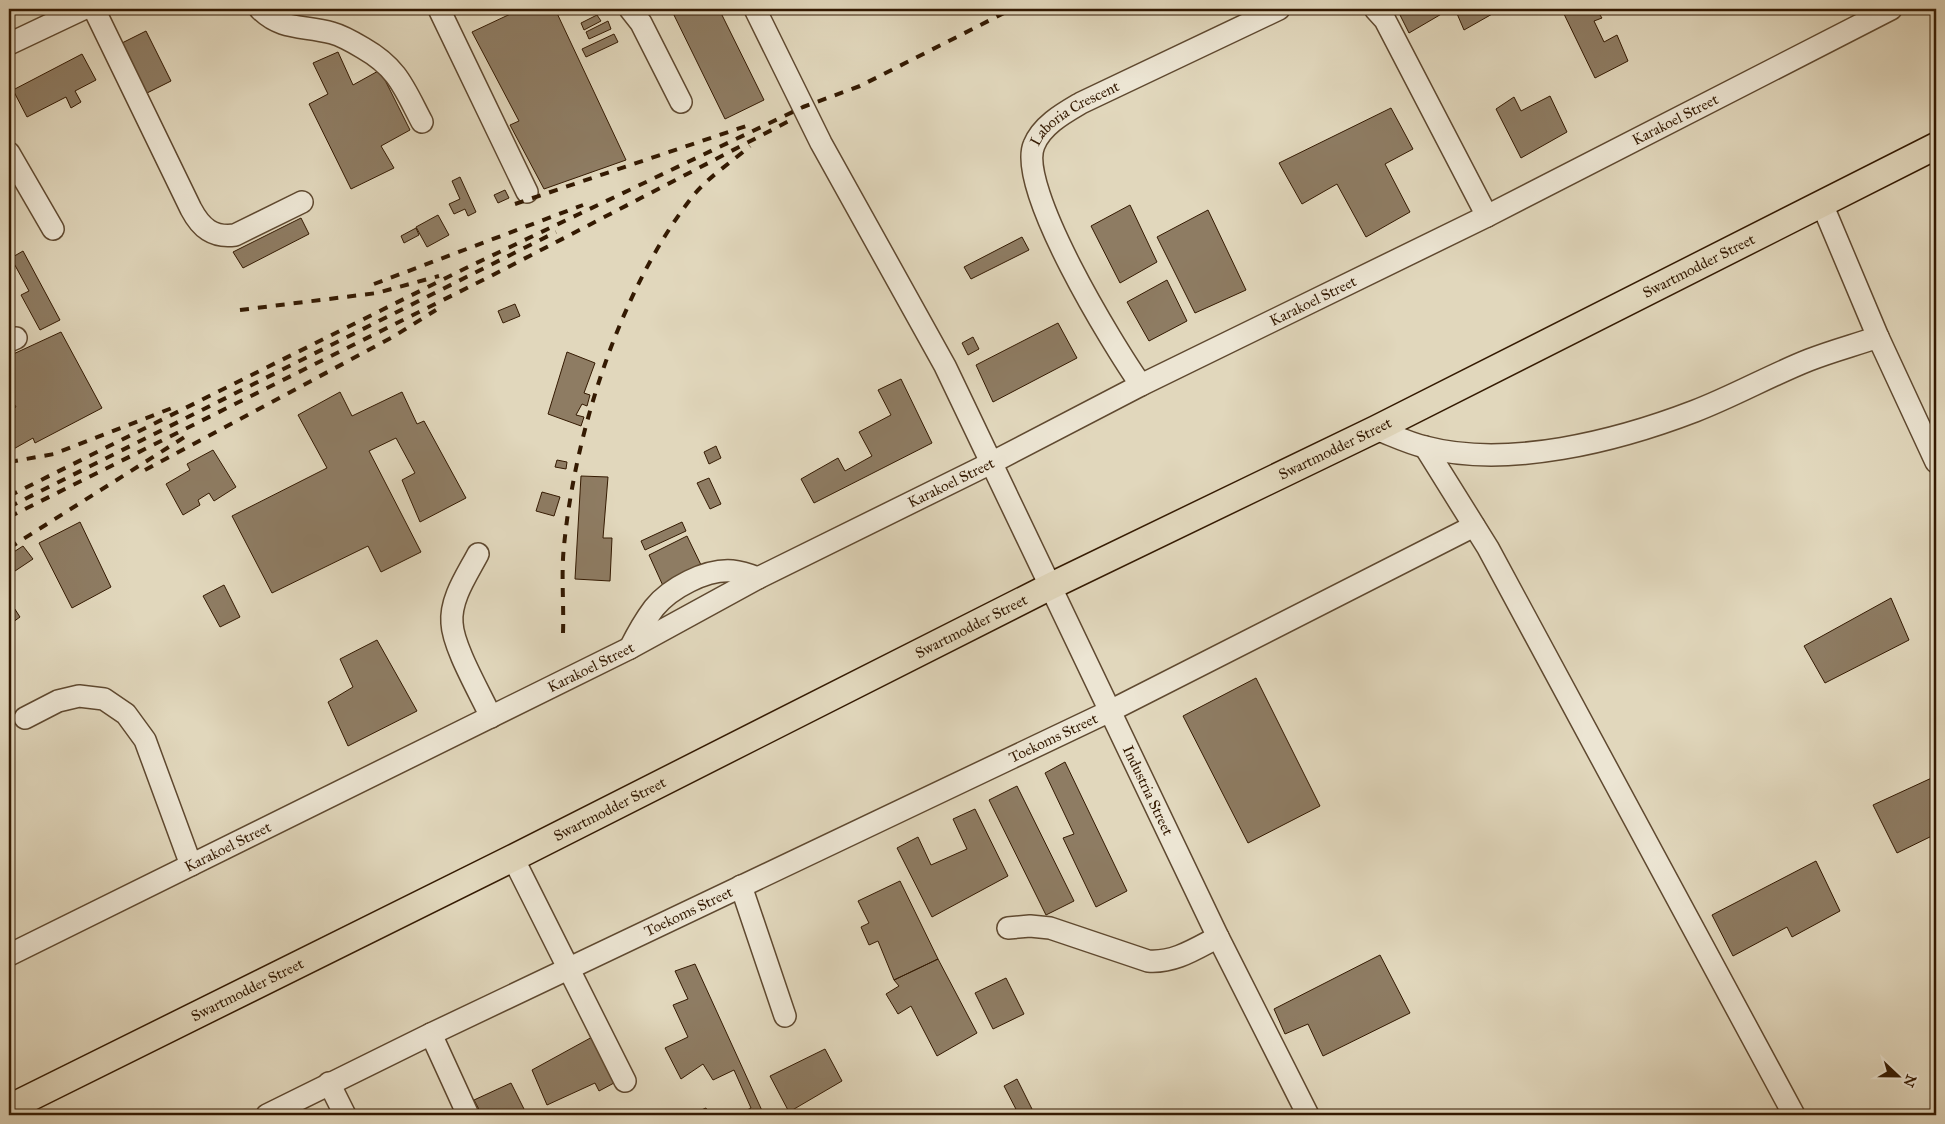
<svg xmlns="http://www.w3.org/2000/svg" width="1945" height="1124" font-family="'IM FELL Great Primer',serif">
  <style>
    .building { fill: #8e7c63; stroke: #341a02 }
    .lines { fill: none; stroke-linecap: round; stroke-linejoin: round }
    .minor-casing { stroke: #5f4930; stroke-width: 24 }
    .major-casing { stroke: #341a02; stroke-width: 29 }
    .minor { stroke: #ece5d3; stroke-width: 21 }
    .major { stroke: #e1d7bc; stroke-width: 26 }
    .rail { stroke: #341a02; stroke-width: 4; stroke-dasharray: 9 9; stroke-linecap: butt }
    .labels { text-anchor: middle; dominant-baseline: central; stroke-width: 5; stroke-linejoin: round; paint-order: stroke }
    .street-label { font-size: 15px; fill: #341a02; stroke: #ece5d3 }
  </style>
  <rect width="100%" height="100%" fill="#e1d7bc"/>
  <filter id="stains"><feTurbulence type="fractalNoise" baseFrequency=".004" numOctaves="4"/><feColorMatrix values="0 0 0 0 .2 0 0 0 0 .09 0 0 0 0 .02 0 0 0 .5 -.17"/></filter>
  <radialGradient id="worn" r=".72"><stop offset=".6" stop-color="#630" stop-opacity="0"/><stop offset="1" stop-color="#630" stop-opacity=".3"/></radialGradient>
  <path class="building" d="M521,9h34l71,151 -82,29 -34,-64 9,-4 -47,-89z
    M671,9h48l45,91 -39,19z
    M1397,9h53l-41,24z
    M1455,9h46l-37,21z
    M1568,9h28l6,9 -8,3 10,21 13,-7 11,26 -33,17 -32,-66z
    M597,15l4,6 -17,9 -3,-7z
    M608,21l3,8 -22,10 -3,-7z
    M146,31l25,50 -26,13 -25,-50z
    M614,34l4,8 -32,15 -4,-8z
    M338,52l15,33 27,-15 30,60 -29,16 13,22 -43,21 -42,-85 19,-10 -15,-31z
    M82,54l14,26 -21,11 6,11 -10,6 -5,-11 -39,20 -14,-27z
    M1550,96l17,36 -46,26 -25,-49 18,-12 7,14z
    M1391,108l22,41 -28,15 25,48 -44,25 -29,-53 -35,20 -23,-41z
    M460,177l16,35 -8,4 -3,-7 -11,5 -5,-10 11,-5 -8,-18z
    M505,190l4,8 -11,5 -4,-8z
    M1130,205l27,57 -37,21 -29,-57z
    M1208,210l38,80 -51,23 -38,-76z
    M438,215l11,20 -22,12 -11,-20z
    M301,218l8,16 -66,34 -10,-16z
    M416,228l3,7 -15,8 -3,-7z
    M1022,237l7,13 -58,29 -7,-12z
    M23,251l37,69 -20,10 -19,-35 8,-4 -18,-33z
    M1167,280l20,41 -38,20 -22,-39z
    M515,304l5,12 -17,7 -5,-12z
    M1058,323l19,35 -84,44 -17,-37z
    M61,332l41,76 -67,35 -2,-5 -23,13 -1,-40 7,-4 -7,-12v-39z
    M973,337l6,12 -11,6 -6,-12z
    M567,352l28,11 -11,30 6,2 -3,11 -5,-2 -6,11 8,2 -3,9 -33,-12z
    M901,379l31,64 -118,60 -13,-24 37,-21 7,13 27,-15 -13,-24 32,-17 -13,-25z
    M340,392l12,24 50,-24 15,32 7,-3 42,77 -46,24 -18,-42 13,-7 -19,-35 -27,13 52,101 -40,20 -13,-26 -96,47 -40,-77 95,-48 -29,-53z
    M716,446l5,12 -12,6 -5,-12z
    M213,450l23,37 -22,14 -5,-8 -11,7 2,5 -17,10 -17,-31 24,-14 -3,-6z
    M557,460l10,2 -1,7 -11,-2z
    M581,476l27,1 -5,61h9l-2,43 -35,-2z
    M709,478l12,26 -11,5 -13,-26z
    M542,492l18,5 -6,19 -18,-5z
    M80,522l31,65 -39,21 -33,-65z
    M682,522l4,9 -41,19 -4,-9z
    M687,536l16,33 -39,19 -15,-33z
    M23,546l10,13 -24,16v-20z
    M224,585l16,32 -20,10 -17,-31z
    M1891,598l18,42 -84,43 -21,-37z
    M9,600l11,17 -11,8z
    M377,640l40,71 -69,35 -20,-44 25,-15 -13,-28z
    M1256,678l64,128 -72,37 -65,-127z
    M1065,762l62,129 -31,16 -33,-69 11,-4 -29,-61z
    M1936,776v58l-39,19 -24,-48z
    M1017,786l57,115 -28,14 -57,-115z
    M975,809l33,67 -76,41 -35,-69 21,-11 13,28 36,-16 -14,-30z
    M1816,861l24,50 -48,26 -5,-10 -54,29 -21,-41z
    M900,881l38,78 -44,21 -16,-39 -9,4 -8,-18 8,-4 -11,-22z
    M1380,955l30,58 -87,43 -15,-32 -23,10 -11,-25z
    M938,959l39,74 -40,23 -26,-50 -13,8 -12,-20 13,-8 -5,-6z
    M695,964l69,151h-27l14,-7 -17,-38 -21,10 -10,-16 -22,15 -16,-31 23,-11 -15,-32 15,-6 -13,-28z
    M1006,978l18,36 -31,15 -18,-36z
    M594,1036l20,47 -15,8 -4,-8 -48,22 -15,-35z
    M825,1049l17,32 -53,31 -19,-36z
    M1017,1079l18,36h-16l-15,-29z
    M511,1083l16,32h-45l-8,-15z
    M706,1108l4,7h-21z"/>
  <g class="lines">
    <g class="minor-casing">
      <g id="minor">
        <path d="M94,9l97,200c10,19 22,29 44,26l67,-33"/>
        <path d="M260,9c22,22 44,16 72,24 11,3 21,9 31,15 35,20 41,40 59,74"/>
        <path d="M439,9l88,183"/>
        <path d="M630,9l11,14 40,79"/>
        <path id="s1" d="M755,9l66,134 124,223 273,571 90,178"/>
        <path d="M1375,9l10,11 102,196"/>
        <path d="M9,44l74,-35"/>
        <path d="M9,153l44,76"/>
        <path d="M1822,204l56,133"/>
        <path d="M9,341l7,-3"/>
        <path id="s2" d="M1141,385c-27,-38 -125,-198 -107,-240 8,-20 30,-32 47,-42l198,-94"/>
        <path d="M1376,429c16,6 32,14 49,18 83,22 192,-6 270,-36 39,-15 76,-36 114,-51 23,-9 46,-15 69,-23l58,125"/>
        <path d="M1425,447l63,101 306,567"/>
        <path d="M478,554c-11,21 -28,45 -26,69 1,24 28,70 39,94"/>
        <path d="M630,648c7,-14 15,-28 24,-40 16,-20 52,-39 78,-37 9,1 18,4 26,7"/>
        <path d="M25,718l33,-17 21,-5 25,3 22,15 19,26 46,125"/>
        <path d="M513,858l112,223"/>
        <path d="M741,886l44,130"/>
        <path d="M1008,928l22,-2 20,2 98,33c26,2 47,-12 70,-24"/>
        <path id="s3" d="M9,955l621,-307 128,-70 235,-116 148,-77 346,-169 404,-207"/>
        <path d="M431,1034l37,81"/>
        <path d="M329,1083l16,32"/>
        <path id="s4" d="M267,1115l164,-81 679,-323 364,-185"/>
      </g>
    </g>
    <g class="major-casing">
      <g id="major">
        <path id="s5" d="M9,1108l504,-250 538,-272 325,-157 560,-283"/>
      </g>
    </g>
    <use href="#minor" class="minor"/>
    <use href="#major" class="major"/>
    <path class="rail" d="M515,204l237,-80
      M374,284l209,-79
      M240,310l137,-17 62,-17
      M9,462l45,-8 118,-46
      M145,470l246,-132 45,-28
      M9,496l455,-227 339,-162 57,-21 152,-77
      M9,507l547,-275
      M9,517l482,-241 298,-155
      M9,548l182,-115
      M563,633c1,-29 -2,-59 1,-87 11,-115 57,-259 129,-350 14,-18 40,-35 57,-50"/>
  </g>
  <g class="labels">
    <g class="street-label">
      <text stroke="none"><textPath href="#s2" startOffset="320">Laboria Crescent</textPath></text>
      <text stroke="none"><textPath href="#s3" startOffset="1864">Karakoel Street</textPath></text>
      <text stroke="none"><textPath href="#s5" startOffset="1888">Swartmodder Street</textPath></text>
      <text stroke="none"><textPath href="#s3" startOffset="1459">Karakoel Street</textPath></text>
      <text stroke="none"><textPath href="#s5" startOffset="1481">Swartmodder Street</textPath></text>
      <text stroke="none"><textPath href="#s3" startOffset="1054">Karakoel Street</textPath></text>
      <text stroke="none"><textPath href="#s5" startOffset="1076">Swartmodder Street</textPath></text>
      <text stroke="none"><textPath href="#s3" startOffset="649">Karakoel Street</textPath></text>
      <text stroke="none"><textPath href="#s4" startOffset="872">Toekoms Street</textPath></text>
      <text stroke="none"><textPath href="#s1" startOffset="875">Industria Street</textPath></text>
      <text stroke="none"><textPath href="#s5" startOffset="671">Swartmodder Street</textPath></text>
      <text stroke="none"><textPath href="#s3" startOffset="244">Karakoel Street</textPath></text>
      <text stroke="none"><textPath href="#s4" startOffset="468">Toekoms Street</textPath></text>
      <text stroke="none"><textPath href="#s5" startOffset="266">Swartmodder Street</textPath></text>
    </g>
  </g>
  <rect width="1945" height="1124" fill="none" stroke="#e1d7bc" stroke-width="30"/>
  <rect x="10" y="10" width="1925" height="1104" fill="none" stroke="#341a02" stroke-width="2.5"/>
  <rect x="15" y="15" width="1915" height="1094" fill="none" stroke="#341a02"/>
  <g transform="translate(1898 1076) rotate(112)" stroke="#ece5d3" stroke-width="4" paint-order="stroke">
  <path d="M0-4L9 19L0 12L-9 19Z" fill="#341a02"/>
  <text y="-8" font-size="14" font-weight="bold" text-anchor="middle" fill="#341a02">N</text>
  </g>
  <rect width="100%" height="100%" filter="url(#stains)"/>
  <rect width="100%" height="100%" fill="url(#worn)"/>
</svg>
